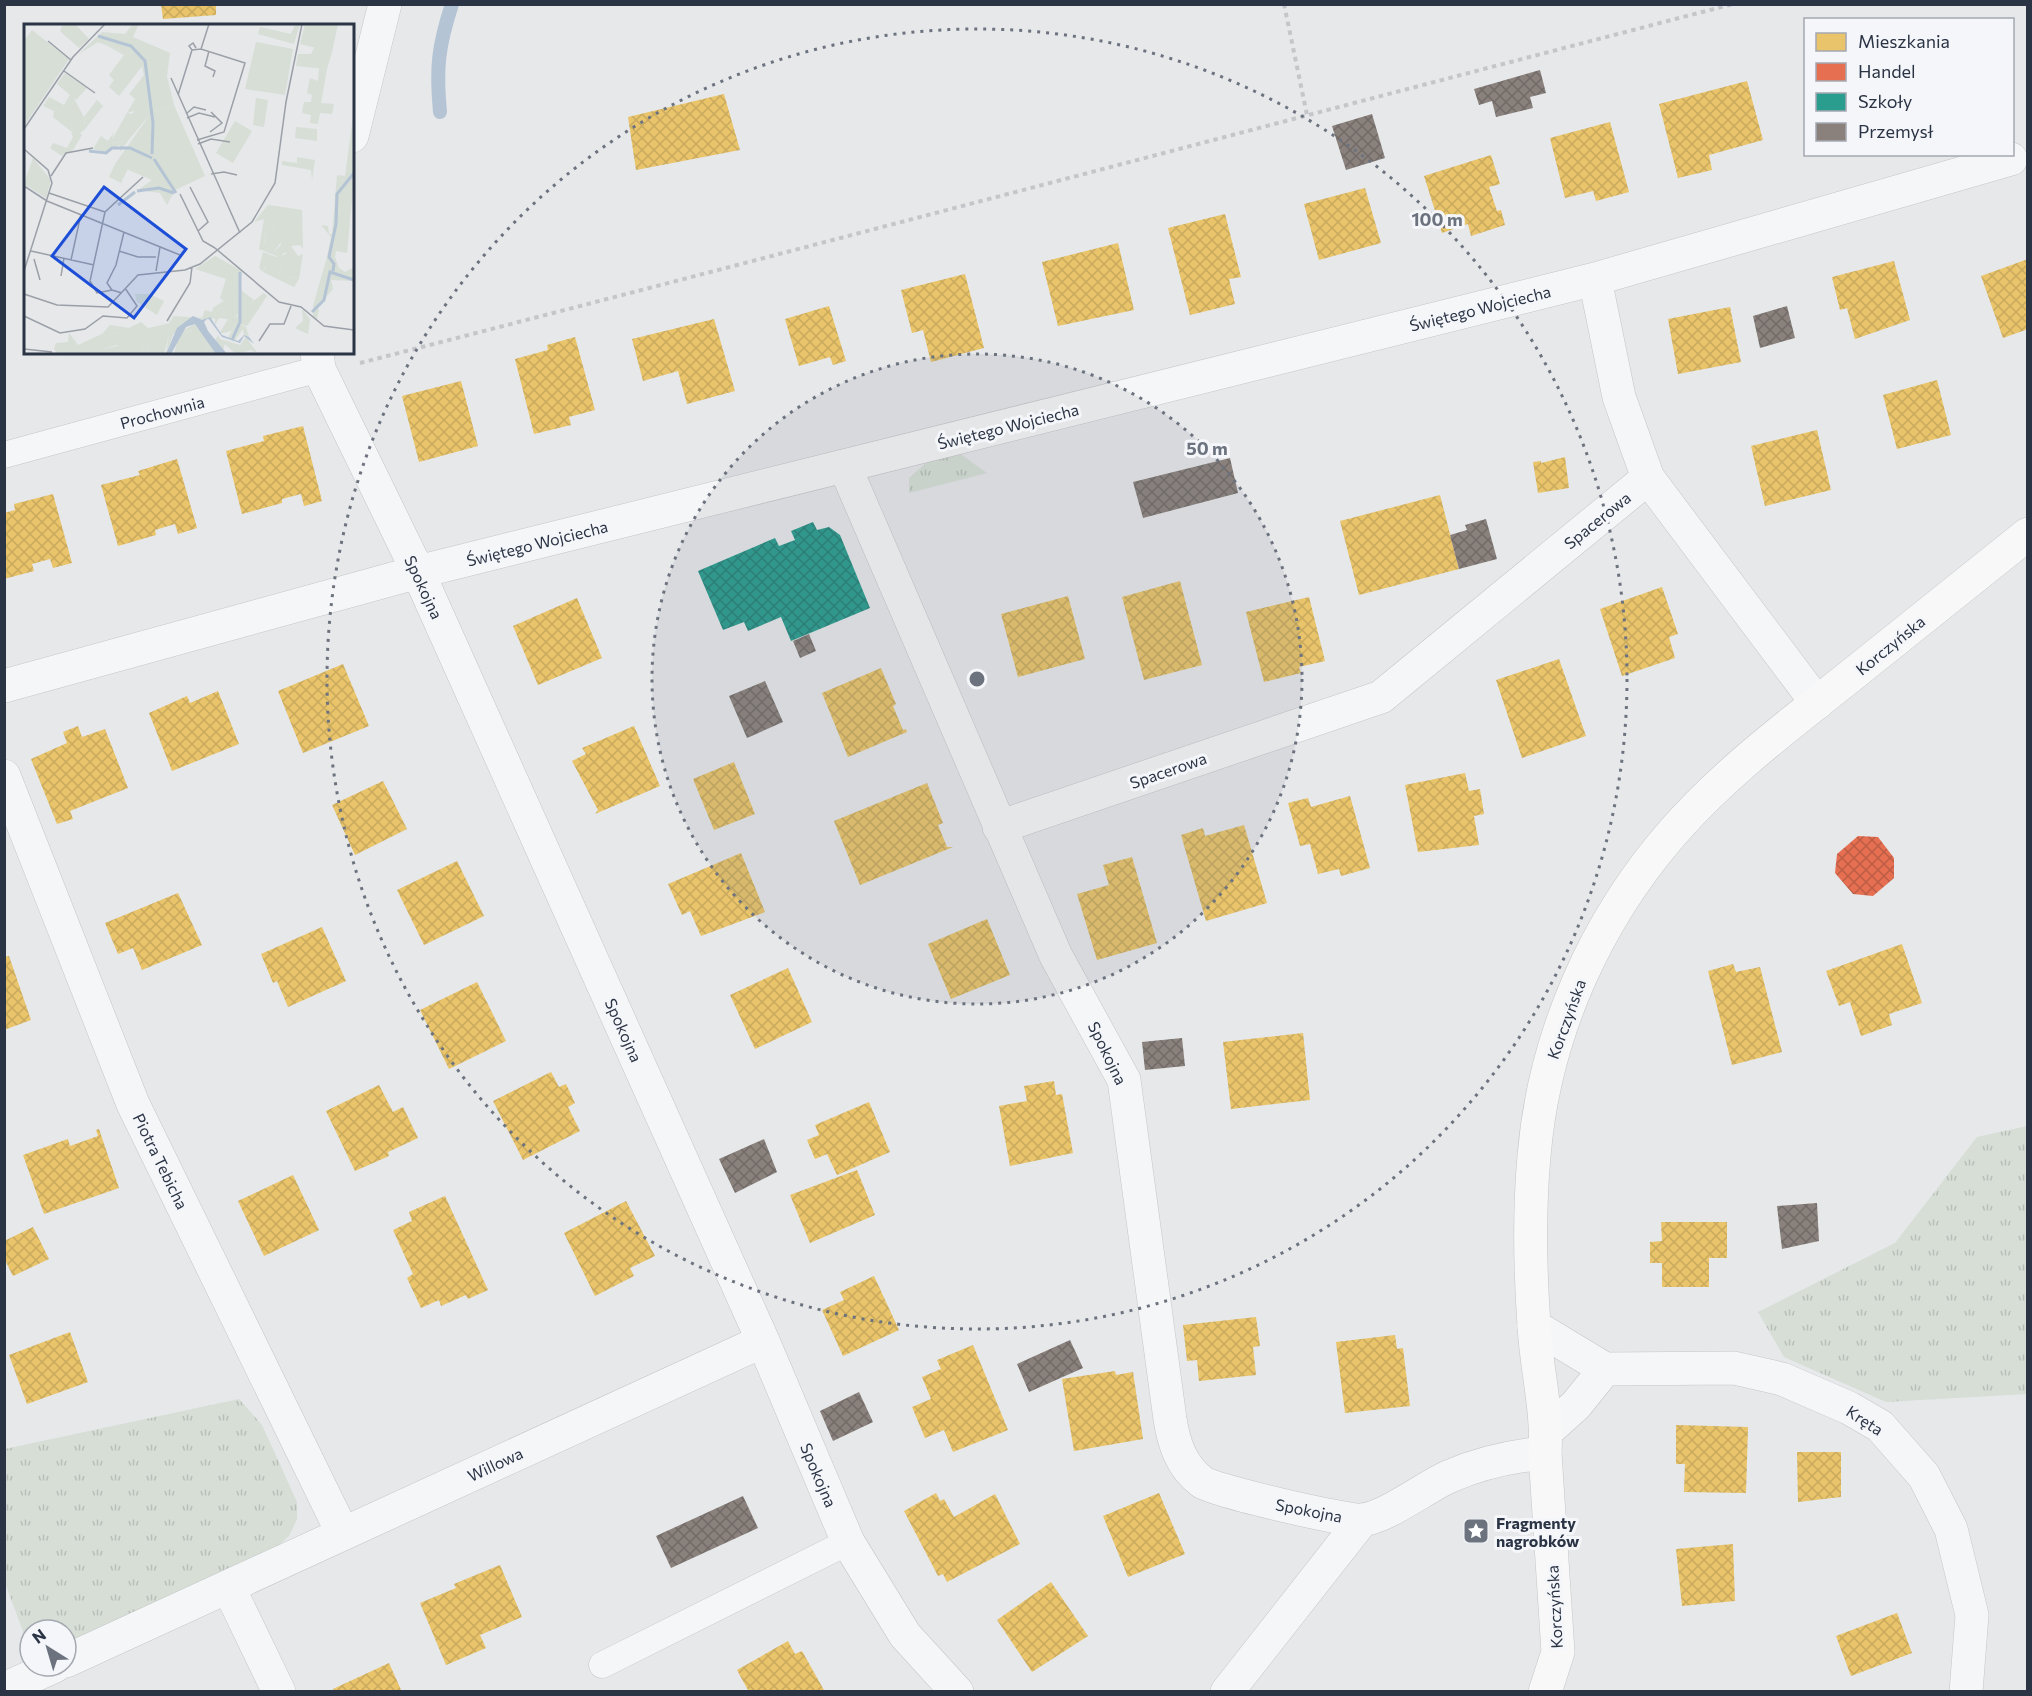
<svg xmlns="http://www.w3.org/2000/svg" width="2032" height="1696" font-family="Commissioner,sans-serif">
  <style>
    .grass { fill: url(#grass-tufts) }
    .homes { fill: url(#homes-cross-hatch) }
    .shops { fill: url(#shops-cross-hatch) }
    .schools { fill: url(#schools-cross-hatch) }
    .industry { fill: url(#industry-cross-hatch) }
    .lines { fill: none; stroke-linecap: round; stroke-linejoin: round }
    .stream { stroke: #b4c4d5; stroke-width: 14 }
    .lane-casing { stroke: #c4c6c8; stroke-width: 27 }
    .street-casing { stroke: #c4c6c8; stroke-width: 34 }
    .secondary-casing { stroke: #c4c6c8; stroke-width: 34 }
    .path { stroke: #c5c6ca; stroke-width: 4; stroke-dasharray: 4.5 4.5; stroke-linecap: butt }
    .lane { stroke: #f5f6f7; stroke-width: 26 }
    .street { stroke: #f5f6f7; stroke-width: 33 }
    .secondary { stroke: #f8f8f8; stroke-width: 33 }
    .ring { fill: none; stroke: #6c737f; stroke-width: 3; stroke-dasharray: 3 6 }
    .labels { text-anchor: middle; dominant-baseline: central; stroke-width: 6; stroke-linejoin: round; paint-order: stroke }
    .street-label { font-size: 16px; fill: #2b3445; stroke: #f4f6f9 }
    .poi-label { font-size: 16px; font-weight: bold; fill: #2b3445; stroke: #f4f6f9; text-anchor: start }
    .inset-river { fill: none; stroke: #b4c4d5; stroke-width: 3 }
    .inset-road { fill: none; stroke: #9ba0a8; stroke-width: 1.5 }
    .view { fill: #1d4ed8; fill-opacity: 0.15; stroke: #1d4ed8; stroke-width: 3 }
    .inset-edge { fill: none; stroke: #2b3445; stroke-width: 3 }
    .centre { fill: #6c737f; stroke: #f4f6f9; stroke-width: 3 }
    .ring-label { font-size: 18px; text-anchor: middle; font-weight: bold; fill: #6c737f; stroke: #f4f6f9; stroke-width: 6; stroke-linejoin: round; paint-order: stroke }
  </style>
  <defs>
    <pattern id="grass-tufts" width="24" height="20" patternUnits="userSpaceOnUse" patternTransform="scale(1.5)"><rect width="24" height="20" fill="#d6ded6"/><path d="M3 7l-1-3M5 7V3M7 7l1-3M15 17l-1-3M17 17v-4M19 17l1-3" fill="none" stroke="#b8bfb9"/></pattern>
    <pattern id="homes-cross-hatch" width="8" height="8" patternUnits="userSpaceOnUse" patternTransform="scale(1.5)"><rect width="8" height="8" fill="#e9c46a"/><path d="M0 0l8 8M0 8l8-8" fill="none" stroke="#c8a95d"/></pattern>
    <pattern id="shops-cross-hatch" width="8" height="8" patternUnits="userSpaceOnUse" patternTransform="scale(1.5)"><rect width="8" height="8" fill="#e76f51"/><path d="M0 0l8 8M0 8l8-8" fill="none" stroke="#bb5c45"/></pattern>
    <pattern id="schools-cross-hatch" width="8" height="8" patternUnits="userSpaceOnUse" patternTransform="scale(1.5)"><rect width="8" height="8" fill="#2a9d8f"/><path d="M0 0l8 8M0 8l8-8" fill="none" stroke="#248177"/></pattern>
    <pattern id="industry-cross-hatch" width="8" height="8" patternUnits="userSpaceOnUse" patternTransform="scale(1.5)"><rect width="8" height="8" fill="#8a817c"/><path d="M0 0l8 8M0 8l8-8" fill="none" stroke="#716a67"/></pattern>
  </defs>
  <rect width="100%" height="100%" fill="#e6e8ea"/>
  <path class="grass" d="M938,452l21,1 28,20 -78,20v-15z
    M2027,1126v268l-141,8 -102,-45 -26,-45 137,-69 82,-106z
    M239,1399l23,26 35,77v17l-8,17 -12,11 -211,99v-16h-36v20l-25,-67v-134z"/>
  <path class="homes" d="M161,4h55v11l-53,4z
    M1747,81l16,59 -54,15 3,15 -34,8 -19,-74z
    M724,94l16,56 -104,20 -8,-53z
    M1610,122l19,70 -33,9 -3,-10 -28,7 -15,-60z
    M1491,155l9,29 -11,3 8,24 4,-1 4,15 -34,11 -3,-12 -26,9 -18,-57z
    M1365,188l16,55 -62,17 -15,-56z
    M1225,214l16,63 -12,2 6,25 -45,11 -22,-87z
    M1118,243l16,67 -76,16 -16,-64z
    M2028,259v70l-25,9 -22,-62z
    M1894,261l16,59 -55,19 -8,-31 -7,2 -8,-33z
    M965,274l19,74 -53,14 -8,-32 -11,3 -11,-43z
    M829,306l17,55 -13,4 -3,-8 -31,9 -14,-47z
    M1730,307l11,55 -63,12 -10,-55z
    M714,319l21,72 -48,13 -9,-33 -35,10 -11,-42z
    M575,337l20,73 -26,7 2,8 -37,9 -19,-75 33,-9 -1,-5z
    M1937,380l14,55 -54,14 -14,-54z
    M461,381l17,65 -59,16 -17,-66z
    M303,426l19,75 -18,5 -3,-12 -19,5v4l-40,11 -16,-63 38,-10 -1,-5z
    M1817,430l14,60 -66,16 -14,-60z
    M1565,457l4,31 -31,5 -5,-31 8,-1v2z
    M177,459l20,69 -19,6 -3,-10 -20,6 1,5 -38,11 -17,-61 39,-10 -2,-4z
    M53,494l19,69 -19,5 -3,-9 -18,5 2,7 -30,8v-66l11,-3 -1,-6z
    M1440,495l19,74 -100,26 -19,-74z
    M1180,581l22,84 -58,15 -22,-83z
    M1662,587l16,47 -9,3 6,21 -53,18 -22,-67z
    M1068,596l17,63 -67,18 -17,-63z
    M1309,597l16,64 -26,6 2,6 -37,9 -18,-70z
    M577,598l25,60 -64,27 -25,-59z
    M1559,659l27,77 -64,22 -26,-78z
    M343,664l26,62 -66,27 -25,-62z
    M881,668l15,36 -3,2 10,24 3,-1 1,3 -59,25 -26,-64z
    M218,691l21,53 -67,27 -23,-58 38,-17 3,7z
    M78,726l4,11 23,-8 23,59 -58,23 3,8 -16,5 -26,-65 36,-16 -4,-11z
    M634,726l26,60 -65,28 3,-4 -26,-49 14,-7 -4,-6z
    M734,762l21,52 -41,16 -21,-51z
    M1465,773l4,18 11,-2 4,25 -10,2 5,29 -61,7 -13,-67z
    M383,781l24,48 -52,26 -23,-50z
    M927,783l16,40 -5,2 9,22h6l-93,38 -26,-64z
    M1350,796l20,72 -29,8 -2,-7 -21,5 -8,-30 -10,2 -12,-43 20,-5 3,9z
    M1244,825l23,78 -61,18 -25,-86 22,-7 2,8z
    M741,853l24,59 -64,24 -11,-25 -8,4 -14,-31z
    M1132,857l25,86 -60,17 -20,-66 32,-9 -6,-20z
    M457,861l27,55 -60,29 -27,-55z
    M178,893l24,52 -60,25 -9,-22 -15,6 -13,-31z
    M987,919l23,56 -59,24 -23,-55z
    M322,927l24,54 -58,26 -11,-26 -4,2 -12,-29z
    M1902,944l20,59 -33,11 3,11 -31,11 -11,-34 -11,4 -13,-35z
    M9,956l22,64 -27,10v-73z
    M1733,964l3,8 24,-5 22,85 -50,13 -24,-94z
    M788,968l24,54 -57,27 -25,-54z
    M477,982l29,59 -57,28 -29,-59z
    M1303,1033l7,67 -79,9 -8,-67z
    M551,1072l8,15 7,-3 9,19 -7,4 12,24 -57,29 -30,-59z
    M1054,1081l2,14 6,-1 11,59 -63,13 -11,-60 28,-5 -3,-15z
    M379,1085l14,27 10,-5 15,31 -30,14 1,4 -34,15 -29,-60z
    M869,1102l21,50 -53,23 -10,-21 -12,5 -8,-19 12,-5 -4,-10z
    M99,1129l20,59 -75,26 -21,-59 45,-16 2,7 28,-10 -2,-6z
    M857,1170l18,45 -65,28 -20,-48z
    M293,1175l26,55 -55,26 -26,-55z
    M445,1196l43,94 -20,9 -2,-4 -25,11 -2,-6 -18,8 -14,-30 6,-4 -20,-44 19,-9 -3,-9z
    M626,1201l29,55 -25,12 4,8 -39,20 -31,-63z
    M1661,1222h66v36h-18v29h-47v-24h-12v-21l12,-1z
    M33,1227l16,32 -36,17 -9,-18v-17z
    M874,1276l25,54 -56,26 -21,-46 22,-10 -4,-8z
    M1256,1317l4,29 -7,1 3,28 -57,6 -2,-21 -10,1 -4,-36z
    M70,1332l18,50 -61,22 -18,-49z
    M1395,1335l2,14 6,-1 7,58 -65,7 -9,-71z
    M973,1345l35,85 -55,22 -9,-22 -19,8 -13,-31 19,-8 -9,-22 19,-8 -4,-9z
    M1115,1371l1,4 17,-3 10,67 -69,12 -12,-72z
    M1676,1425l72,2 -2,66 -62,-1 1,-28h-9z
    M1797,1452h44v45l-43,5z
    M936,1493l4,8 4,-2 10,18 41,-23 25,50 -73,38 -4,-8 -5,2 -34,-65z
    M1159,1493l26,61 -57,23 -25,-61z
    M1733,1544l2,57 -53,5 -6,-57z
    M500,1565l22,52 -42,18 6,13 -40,17 -26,-62 36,-15 -2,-4z
    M1051,1582l37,54 -56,36 -35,-52z
    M1897,1613l15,40 -61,23 -15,-40z
    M788,1641l7,13 7,-3 23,41h-76l-12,-22z
    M389,1663l13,29h-67l-2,-3z"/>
  <path class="shops" d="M1858,836l20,1 16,21v20l-21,18 -20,-2 -18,-21 2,-19z"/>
  <path class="schools" d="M813,522l4,8 12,-3 11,8 30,73 -79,33 -10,-24 -33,14 -4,-9 -21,8 -25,-59 77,-33 4,8 16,-6 -4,-9z"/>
  <path class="industry" d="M1540,70l6,23 -16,4 3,11 -37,9 -4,-16 -13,4 -5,-16z
    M1372,114l13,44 -39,12 -14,-44z
    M1787,306l8,32 -35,10 -7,-32z
    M1230,458l8,35 -95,25 -10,-36z
    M1486,519l11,40 -38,10 -9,-34 17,-5 -2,-5z
    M809,634l7,17 -16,7 -7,-17z
    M765,681l18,41 -36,16 -18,-42z
    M1182,1038l3,28 -40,4 -3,-28z
    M764,1139l13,33 -42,21 -16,-34z
    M1817,1203l2,38 -37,8 -5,-43z
    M1070,1340l13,28 -54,24 -12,-28z
    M859,1392l14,30 -40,19 -13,-30z
    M743,1496l15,32 -87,40 -15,-32z"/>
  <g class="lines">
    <path class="stream" d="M440,112c-4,-44 -2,-65 12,-108"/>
    <g class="lane-casing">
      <path id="lane" d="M4,455l315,-86
        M602,1665l246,-123"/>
    </g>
    <g class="street-casing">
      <path id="street" d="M352,136l33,-132
        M1595,279l24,118 29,81 169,225
        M317,352l2,17 99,203 345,769 85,201 57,93 52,57
        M845,467l211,489 68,124 46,339c4,25 11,47 32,63 9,8 147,40 160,38 25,-3 62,-32 86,-43 32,-14 63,-21 97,-24
        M4,686l414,-114 1177,-293 416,-120
        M4,776l129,328 210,430
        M999,827l382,-130 267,-219
        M1534,1326l71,43 129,-1 48,11 67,29 31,18 44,50 27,53 21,86 -6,77
        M1547,1431l29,-26 29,-36
        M229,1588l50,104
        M66,1661l697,-320
        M4,1689l51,-23
        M1227,1692l135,-172"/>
    </g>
    <g class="secondary-casing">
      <path id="secondary" d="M1545,1692l13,-40 -13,-199c3,-43 -9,-85 -11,-128 -4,-56 -5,-113 0,-169 10,-120 61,-235 140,-325 49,-56 111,-103 169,-149 61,-49 123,-98 185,-148"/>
    </g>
    <path class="path" d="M1284,4l23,111
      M360,363c458,-118 915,-240 1373,-359"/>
    <use href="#lane" class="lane"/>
    <use href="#street" class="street"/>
    <use href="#secondary" class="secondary"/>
  </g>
  <circle cx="977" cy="679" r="325" fill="#6c737f" fill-opacity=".12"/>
  <g class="ring">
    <circle cx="977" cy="679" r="325"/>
    <circle cx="977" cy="679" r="650"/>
  </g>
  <defs>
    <g id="sight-square" transform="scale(1.35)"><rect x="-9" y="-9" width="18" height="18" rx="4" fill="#6c737f" stroke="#f4f6f9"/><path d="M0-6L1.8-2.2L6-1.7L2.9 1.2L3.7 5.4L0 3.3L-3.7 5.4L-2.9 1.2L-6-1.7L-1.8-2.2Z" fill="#fff"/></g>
  </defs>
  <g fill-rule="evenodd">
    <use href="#sight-square" x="1476" y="1531"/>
  </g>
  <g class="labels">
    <g class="street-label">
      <text transform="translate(1480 308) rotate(-14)">Świętego Wojciecha</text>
      <text transform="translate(162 412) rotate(-15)">Prochownia</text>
      <text transform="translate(1008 426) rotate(-14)">Świętego Wojciecha</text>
      <text transform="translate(1597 520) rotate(-39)">Spacerowa</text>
      <text transform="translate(537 543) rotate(-14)">Świętego Wojciecha</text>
      <text transform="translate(424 587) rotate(65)">Spokojna</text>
      <text transform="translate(1890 645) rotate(-39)">Korczyńska</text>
      <text transform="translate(1168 770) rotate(-19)">Spacerowa</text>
      <text transform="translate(1566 1019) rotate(-70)">Korczyńska</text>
      <text transform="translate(624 1030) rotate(66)">Spokojna</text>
      <text transform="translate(1108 1053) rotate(64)">Spokojna</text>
      <text transform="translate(161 1161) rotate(64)">Piotra Tebicha</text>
      <text transform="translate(1865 1420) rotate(33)">Kręta</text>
      <text transform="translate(495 1464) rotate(-25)">Willowa</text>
      <text transform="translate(819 1475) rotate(67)">Spokojna</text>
      <text transform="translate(1309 1510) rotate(11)">Spokojna</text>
      <text transform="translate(1554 1607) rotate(-93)">Korczyńska</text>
    </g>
    <g class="poi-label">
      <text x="1496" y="1522">Fragmenty<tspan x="1496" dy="18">nagrobków</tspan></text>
    </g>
  </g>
  <g transform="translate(24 24)">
    <rect width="330" height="330" fill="#e6e8ea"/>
    <path d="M281,0h33l-6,28 -32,-8zM232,18l37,7 -8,46 -40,-6zM83,22l24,9 3,-9 10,3 -1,16 -24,31 -10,-9 5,-7 -5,-5 15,-20zM295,44l8,1 -6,34 13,1 -2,10 -12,-1 -2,11 -8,-1 1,-8 -9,-2 2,-11h7l1,-7 -5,-2 3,-15 8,3zM41,49l22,15 -11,12 -19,-16zM121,50l5,32 -23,7 8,-14 -6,-5zM232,74l12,2 -4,27 -11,-2zM73,76l6,6 -18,23 -1,-12zM330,85v69l-7,75 -11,-2 -1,6h-8l4,-20 -10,-12 7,1 1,8h3l5,-59 8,1zM211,97l17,10 -19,32 -17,-10zM272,103l21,2v12l-22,-3zM53,108l5,3 -9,15 -11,6 -12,-8 3,-5 14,5 6,-11 -2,-4zM90,108l-3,11 16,-1 -7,10v-7l-14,7 -13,-3 8,-13 7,5zM273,133l18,3 -3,20 -1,-10 -29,-5v-4l15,2zM9,134l18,22 -5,18 -22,-14zM265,184l13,2 1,39 -3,-4 -9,1 7,10 5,-2 -4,25 -20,-3 2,-12 -16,2 -2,6 -4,-4 4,-16 13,5 10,-3 -5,-12 -7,10 -11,-3 4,-22 10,-1zM191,232l27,15 -4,23 -12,5 -2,7 10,2 6,-8 4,8 20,-15 3,3 -20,30 -11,-3 10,4 3,10 -5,-2 -1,-6 -8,11 -7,-2 7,-14 -4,7 -12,3 9,-15 -9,-1 -4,7v-6l7,-5 15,4 1,-4 -19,-6 -6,11 -14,1 -27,15 -6,19 5,-18 -2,-18 2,4 2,-6 29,2 3,-8 7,2 12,-11 -4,-3 6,-19 -31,-10zM111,270h14l15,7 -7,14 -20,-13zM169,306l1,11 5,1 -1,-6 9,7 -1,11h-32l5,-19zM94,308l12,11 19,-1 -1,3 -6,2 -4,-3 4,10h-64l40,-8 -5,-11zM194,311l2,4 20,6 6,-8 12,17 -7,-4 -15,4 -11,-10 -2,6 -8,-9zM134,312h11l-5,18h-15l-1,-6z" fill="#d6ded6"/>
    <path d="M109,0l5,2 -5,11 37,16 -3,23 7,29 -23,8 -24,29 -17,1 17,-30 5,1 7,-9h11l-10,-49 3,-7 -9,-3 -3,9 -33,-13 -19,12 23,-22 23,2zM291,22l17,6 -5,17 -31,-3 2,-12h13zM47,69l13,24 1,12 -8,7 -24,-19 1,-6 -11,-5 6,-9 15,8zM91,140l13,5 -7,14 -12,-6zM128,156l23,10 -8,15 -7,-12 -22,-3zM244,181l21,3 -4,7 3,11 -3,6 -6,1 -2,-7 -10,1 -3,14v8l10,3 7,-7 -2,-8 8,4 2,8 -10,8 -20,-8 5,-30 -10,3zM303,233h8l4,11 6,4 9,-5v14l-23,-1 2,9 -17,19 3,2 -2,9 -4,-3v-10zM243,239h14l-2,13 20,3 -5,8 -31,-15zM218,267l12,9 -10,10 -5,-9 -1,8 -15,-3 3,-7zM201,276l-8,8 20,4 -1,10 -1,-6 -3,3 -9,-5 -8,5 -4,-3 2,-8zM278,285l8,10 -2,15 -13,-6 8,-7zM117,298l7,6 23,-5 5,3 -10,28 3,-18h-11l-10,12 1,6h-7l-5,-3 1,-7 3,-1 1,4 6,-2v-3l-22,3 -8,-13 -4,2 6,10 -34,10 -29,-1 -3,-4 2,-6 12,-1 1,-9 9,12 24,-11 8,-9 19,3zM171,300l23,30h-12l1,-11 -9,-7 2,7 -6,-2 -2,-11 -13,5 -8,19 8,-19 3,-4z" fill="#d6ded6"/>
    <path d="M39,0h12l14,15 -10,9 -19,-17zM271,0h5l-6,20 -36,-10 2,-7 31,7zM8,6l37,29 -45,67v-85zM150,81l31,71 -30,14 -60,-26 36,-51z" fill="#d6ded6"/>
    <path d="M169,292l9,4 8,-3 12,18 16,6 6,-6 5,2 5,7 -10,-8 -4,7 -18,-6 -14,-19 -4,4 4,9 19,23h-11l-21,-30 -9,3 -15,27h-5l11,-26z" fill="#b4c4d5"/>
    <path class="inset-river" d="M74,12l33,10 14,15 8,62 -1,31M65,127l17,2 6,-5h18l22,10M130,135l22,34M113,167l22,-3 15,5M94,181l17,-13M309,247l1,-7 -5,-7 7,-33 1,-30 17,-21M288,288l12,-12 6,-28 24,8M208,316l8,-18v-50"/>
    <path class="inset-road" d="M24,17l23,19M172,24l-3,-5 -4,3 3,4 9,-1 44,14 -21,69 -27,8M177,25l8,-25M185,27l-4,15 10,5 -2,6M40,47l31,22M147,54l69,155M154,71l14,-45M162,90l8,-7 12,3M163,94l12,-5 16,4M0,105l49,-72 32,-33M186,108l12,-9 -11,-11M174,120l13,-5 19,3M0,125l24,21 4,13 -28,88M187,150l13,-2 13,3M27,152l15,-23 27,-5M0,162l23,15 133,54M166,163l18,35 -10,9M25,169l56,19M156,170l23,47 12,7M191,224l64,54 22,5 23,19 30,4M7,227l63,14M95,227l19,6h18M10,235l6,21M47,236l10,-46M132,247l4,-24M37,252l3,-18M88,266l-15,3 -7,-12 15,-69 38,-35M98,269l-10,-3 -5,-7 9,-18 8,-33M0,270l33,11 51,2 30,-32 47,-5 15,-6 52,-42 23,-39 11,-81 16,-78M0,292l36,17 25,-4 18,-13 24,2 10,-12 -12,-18M143,297l23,-38 2,-16M235,317l11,-17h14l7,-18M0,325l28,3"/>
    <path class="view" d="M80,163l82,62 -52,69 -82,-62z"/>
    <rect width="330" height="330" class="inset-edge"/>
  </g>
  <circle cx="977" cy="679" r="9" class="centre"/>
  <g class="ring-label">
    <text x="1437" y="226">100 m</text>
    <text x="1207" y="455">50 m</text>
  </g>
  <rect width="2032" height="1696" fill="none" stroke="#2b3445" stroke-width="12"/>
  <rect x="1804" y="18" width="210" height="138" fill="#f4f6f9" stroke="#a4a8b1" stroke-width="1.5"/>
  <rect x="1816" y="33" width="30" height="18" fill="#e9c46a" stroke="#a4a8b1" stroke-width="1.5"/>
  <text x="1858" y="48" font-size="18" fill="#2b3445">Mieszkania</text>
  <rect x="1816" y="63" width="30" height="18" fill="#e76f51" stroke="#a4a8b1" stroke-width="1.5"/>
  <text x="1858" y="78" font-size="18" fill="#2b3445">Handel</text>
  <rect x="1816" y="93" width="30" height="18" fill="#2a9d8f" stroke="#a4a8b1" stroke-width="1.5"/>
  <text x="1858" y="108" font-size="18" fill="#2b3445">Szkoły</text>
  <rect x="1816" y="123" width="30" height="18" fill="#8a817c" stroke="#a4a8b1" stroke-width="1.5"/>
  <text x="1858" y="138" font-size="18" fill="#2b3445">Przemysł</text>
  <g transform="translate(48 1648) rotate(323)"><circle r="28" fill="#f4f6f9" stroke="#a4a8b1" stroke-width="1.5"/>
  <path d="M0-4.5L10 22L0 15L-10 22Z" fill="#6c737f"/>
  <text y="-9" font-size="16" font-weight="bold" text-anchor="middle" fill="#2b3445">N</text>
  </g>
</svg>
